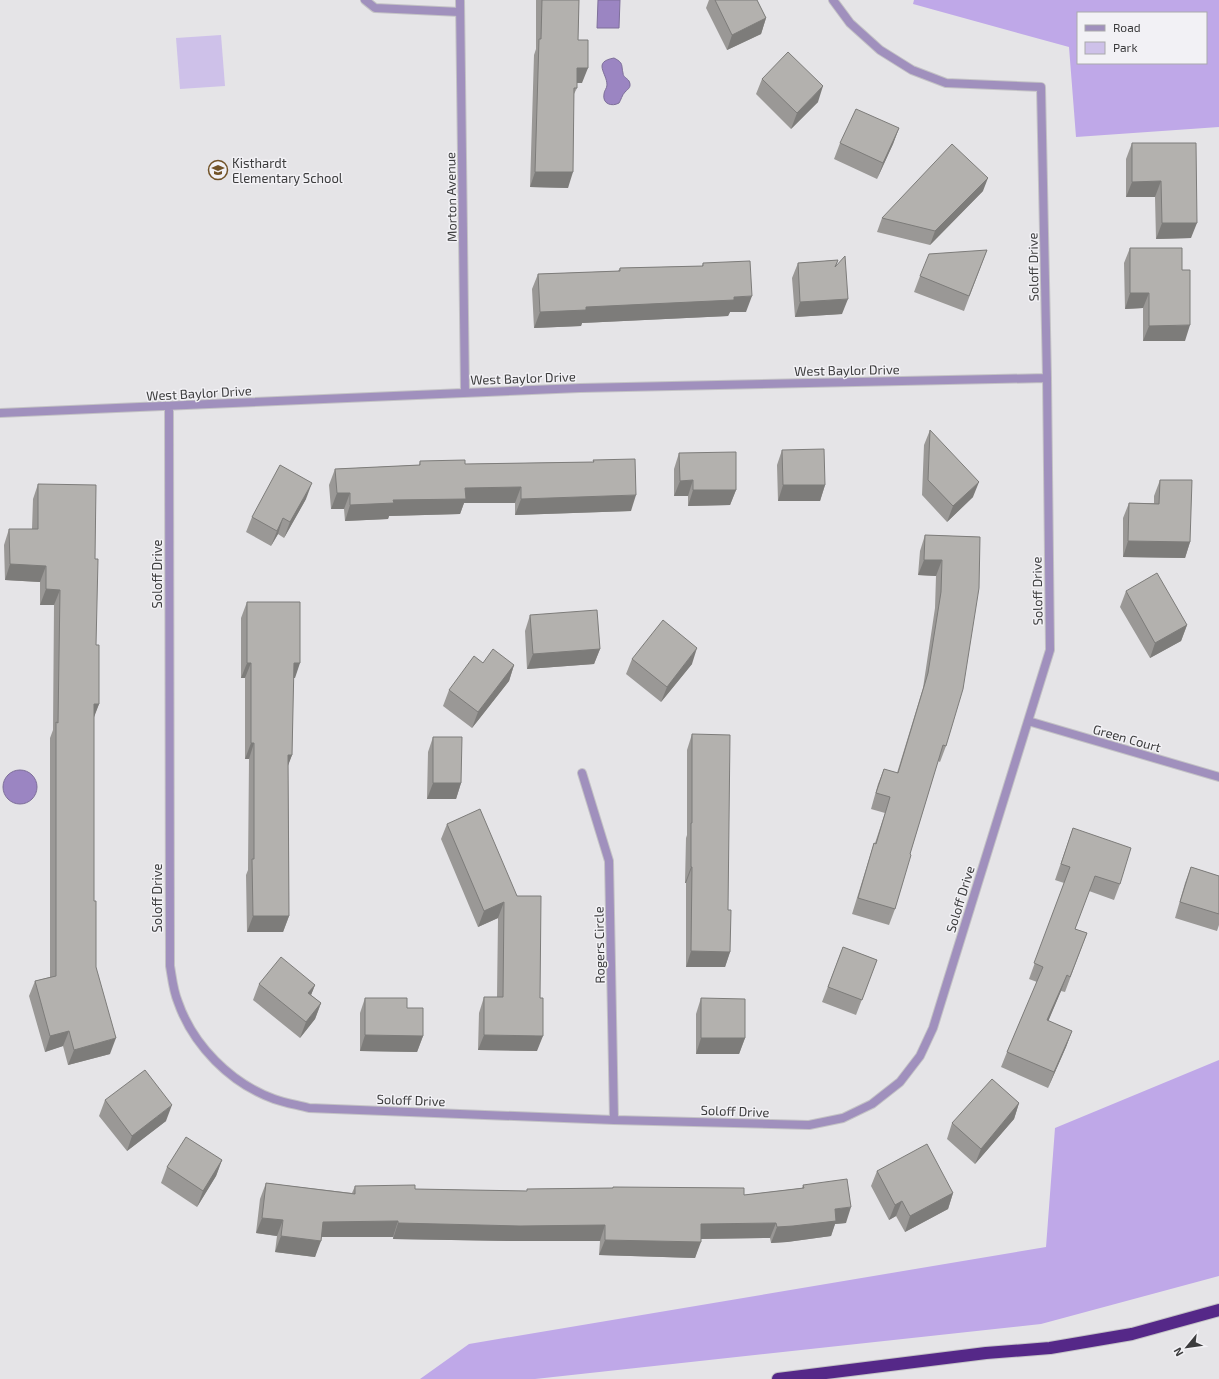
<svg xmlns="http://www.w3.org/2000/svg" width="1219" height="1379" font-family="'Exo 2',sans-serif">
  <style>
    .green { fill: #cec1e9 }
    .forest { fill: #bfa8e8; fill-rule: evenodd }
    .water { fill: #9b85c2; stroke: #7e6f9a }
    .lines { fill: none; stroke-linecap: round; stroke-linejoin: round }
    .lane-casing { stroke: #c3c2c5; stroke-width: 10 }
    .street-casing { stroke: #c3c2c5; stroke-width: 10 }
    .highway-casing { stroke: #c3c2c5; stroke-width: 14 }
    .lane { stroke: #a090bd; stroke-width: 8 }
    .street { stroke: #a090bd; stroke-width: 8 }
    .highway { stroke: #552888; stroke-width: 12 }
    .wall { fill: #9a9896 }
    .shaded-wall { fill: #7d7c7a }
    .building { fill: #b3b1ae; stroke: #7d7c7a }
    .labels { text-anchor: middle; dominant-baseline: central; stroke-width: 3; stroke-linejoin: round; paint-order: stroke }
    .poi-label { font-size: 13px; fill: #3c3c3d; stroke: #f2f1f5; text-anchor: start }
    .street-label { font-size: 13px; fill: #3c3c3d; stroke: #f2f1f5 }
  </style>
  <rect width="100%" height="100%" fill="#e5e4e7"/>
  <path class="green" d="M221,35l4,51 -45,3 -4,-51z"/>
  <path class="forest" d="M914,0h305v127l-143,10 -7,-90 -156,-43zM1078,13h128v50h-128z
    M1219,1060v216l-178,48 -506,55h-115l49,-35 577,-97 9,-119z"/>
  <path class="water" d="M598,0h22l-1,28h-22z
    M614,58c10,5 7,7 9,15 0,4 4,5 6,8 3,6 -1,8 -4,11 -3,3 -4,8 -6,11 -7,4 -17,1 -15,-9 0,-3 3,-6 3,-9 0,-12 -15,-23 7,-27z
    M3 787a17 17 0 1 1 34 0a17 17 0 1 1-34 0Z"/>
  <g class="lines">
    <g class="lane-casing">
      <path id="lane" d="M365,0l10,8 85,4"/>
    </g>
    <g class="street-casing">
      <path id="street" d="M460,0l5,393
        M169,406l1,560c2,11 3,24 8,36 15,43 52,81 96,97 11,4 24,6 35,9l305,12 195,5 34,-7 29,-14 28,-22 20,-26 13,-28 117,-378 -3,-272 -6,-291 -95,-4 -34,-13 -32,-20 -30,-27 -17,-23
        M0,413l580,-25 467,-10
        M1028,721l191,56
        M582,773l27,88 5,259"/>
    </g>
    <g class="highway-casing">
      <path id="highway" d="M778,1379l208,-26 64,-5 82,-14 87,-24"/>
    </g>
    <use href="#lane" class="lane"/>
    <use href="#street" class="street"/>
    <use href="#highway" class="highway"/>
  </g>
  <path class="wall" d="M536,0h43l-1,40 4,43h-5v5l-3,6 -6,94 -38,-1 4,-132 2,-6z
    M709,0h48l9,18 -5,16 -34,16 -21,-42z
    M762,79l56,23 -27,27 -35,-35z
    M899,128l-6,16 -16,35 -43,-20 6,-16z
    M1132,143h64l-5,95 -35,1 -1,-42h-29v-38z
    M983,191l-53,54 -53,-13 5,-14z
    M1130,248l55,93h-42v-33l-18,1 -1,-46z
    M987,250l-23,61 -50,-19 6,-16z
    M838,260l-2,6 6,48 -47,3 -3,-39 6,-15z
    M703,263l43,49h-16l-2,4 -146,7 -1,3 -47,2 -2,-39 6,-15 80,-3 2,-3 82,-2z
    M930,430l43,67 -26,25 -25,-27 2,-50z
    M782,450l43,35 -5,16h-42l-1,-36z
    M679,453l57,37 -6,15 -42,1v-10h-14v-27z
    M593,460l38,51 -116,4v-12h-51l-4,11 -71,2 -1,3 -43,2 -1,-12h-13l-2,-24 6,-16 84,-4 1,-4 45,3 128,-2z
    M1160,480l30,62 -5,16 -62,-1v-39l6,-15h25v-7z
    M38,484l57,75 1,86 3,59 -5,12v185l2,66 14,87 -42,11 -5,-19 -18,6 -16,-56 6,-15 15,-4v-239l3,-8 1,-125h-14v-23l-35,-2 -1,-35 5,-16h23l1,-30z
    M306,499l-22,39 -6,-4 -7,12 -25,-14 6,-15z
    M925,535l55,2 -34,209 -6,16 -2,-1 -28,93 -15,55 -6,16 -37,-11 17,-55 5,-16h1l10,-30 -14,-4 7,-25 6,-15 13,4 26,-85 12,-80 1,-32 -18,-1 2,-24z
    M1126,591l61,34 -6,16 -31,17 -30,-51z
    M247,602l48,76h-2l-1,77 -4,10 1,151 -6,16h-36l-1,-57 2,-5 1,-111h-4v-81h-4v-60z
    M530,615l70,34 -6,15 -67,5 -2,-38z
    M632,659l60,5 -31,38 -35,-28z
    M483,663l31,2 -5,16 -37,47 -29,-22 6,-16z
    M692,734l36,176 2,42 -5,15h-39v-84h-1l1,-45 1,-3v-85z
    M433,737l28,46 -5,16h-29l1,-47z
    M447,824l70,72 20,155 -59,-1 1,-37 5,-16h13l1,-79 -20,9 -37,-88z
    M1073,828l47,56 -6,16 -25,-9 -14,38 12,4 -22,59 -4,-1 -13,30 24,10 -6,16 -18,41 -47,-21 6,-15 30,-70 -8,-3 35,-96 -9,-3z
    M1191,867l28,9v49l-2,6 -42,-13 10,-35z
    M843,947l34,13 -21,55 -34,-13z
    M259,984l56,1 -4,10 10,8 -6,16 -15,19 -47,-38z
    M365,998l42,10 16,28 -6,16 -57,-1v-38z
    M701,998l44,40 -6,16h-43v-40z
    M105,1100l61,21 -39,30 -28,-35z
    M1019,1103l-5,16 -39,45 -28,-25 5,-16z
    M222,1160l-6,16 -19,31 -36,-24 6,-16z
    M877,1171l76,22 -5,16 -43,23 -9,-16 -7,4 -18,-34z
    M266,1183l86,10 3,-7 60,3 112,2v-2l86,-1v-1l131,8 58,-7 1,-3 43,38 -11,1 -4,12 -44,6 -16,1 -1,-5 -69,1 -6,19 -96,-3 1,-14h-86l-121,-2v-2h-72l-6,20 -40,-5 2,-16 -21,-3 4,-34z"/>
  <path class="shaded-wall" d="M766,18l-5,16 -34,16 5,-15z
    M577,68h11l-6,15h-11z
    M823,86l-5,16 -27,27 6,-16z
    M899,128l-6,16 -16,35 6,-16z
    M535,172h38l-5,16 -38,-1z
    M988,178l-5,13 -53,54 5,-14z
    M1161,181l-6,16h-29l6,-15z
    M1162,223h35l-6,15 -35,1z
    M1130,293h19l-6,15 -18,1z
    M752,296l-6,16h-16l-2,4 -146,7 -1,3 -47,2 6,-16 46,-5 148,-10z
    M848,299l-6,15 -47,3 5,-15z
    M1190,325l-5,16h-42l6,-15z
    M693,480l-5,16h-14l6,-15z
    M979,482l-6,15 -26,25 6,-16z
    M312,483l-6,16 -22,39 6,-16z
    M783,485h42l-5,16h-42z
    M521,487l-6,16h-51l-4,11 -71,2 -1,3 -43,2 5,-16 115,-17z
    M693,490h43l-6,15 -42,1z
    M337,493h13l-6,16h-13z
    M636,495l-5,16 -116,4 6,-16z
    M283,518l-5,16 -7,12 6,-15z
    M1128,541l62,1 -5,16 -62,-1z
    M924,560h18l-6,16 -18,-1z
    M10,564l36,2 -6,16 -35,-2z
    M46,589l14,1 -6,15h-14z
    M1187,625l-6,16 -31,17 5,-15z
    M697,648l-5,16 -31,38 6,-15z
    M600,649l-6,15 -67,5 6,-15z
    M247,663h4l-6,15h-4z
    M294,663h6l-5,15h-7z
    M514,665l-5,16 -37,47 6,-16z
    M94,704h5l-6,16z
    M251,743h3l-5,16h-4z
    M288,755h4l-6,16z
    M433,783h28l-5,16h-29z
    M691,867h1l-6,16h-1z
    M504,902l-6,16 -20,9 6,-16z
    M253,916h36l-6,16h-36z
    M691,951l39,1 -5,15h-39z
    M1067,975l-6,16 -19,45 5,-16z
    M315,985l-6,15 -1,-7z
    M321,1003l-6,16 -15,19 6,-16z
    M69,1031l-6,15 -18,6 5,-16z
    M1072,1031l-6,16 -18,41 6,-16z
    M365,1035l58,1 -6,16 -57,-1z
    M484,1035l59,1 -6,15 -59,-1z
    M116,1038l-6,16 -42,11 6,-15z
    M701,1038h44l-6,16h-43z
    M1019,1103l-5,16 -39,45 6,-15z
    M172,1105l-6,16 -39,30 5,-15z
    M222,1160l-6,16 -19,31 6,-16z
    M953,1193l-5,16 -43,23 5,-16z
    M902,1201l-6,15 -7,4 6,-15z
    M851,1207l-5,16 -11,1 -4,12 -44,6 -16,1 6,-16 58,-18z
    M262,1218l21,2 -6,16 -21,-3z
    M398,1221l-5,16h-76l6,-15z
    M398,1223l207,2 -5,16h-86l-121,-2z
    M776,1223l-6,15 -74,1 5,-15z
    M281,1236l40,5 -6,16 -40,-5z
    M605,1240l96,2 -6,16 -96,-3z"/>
  <path class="building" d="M542,0h37l-1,40h10v28h-11v20h-3l-1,84h-38l4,-133h2z
    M715,0h42l9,18 -34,17z
    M788,52l35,34 -26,27 -35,-34z
    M856,109l43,19 -16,35 -43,-20z
    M1132,143h64l1,80h-35l-1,-42 -29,1z
    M952,144l36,34 -53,53 -53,-13z
    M1130,248h52v22h8v55l-41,1v-33h-19z
    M987,250l-18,46 -49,-20 9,-22z
    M845,256l3,43 -48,3 -2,-39 40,-3 -3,7z
    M750,261l2,35 -18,1v3l-148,7v3l-46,2 -2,-38 82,-3v-3l83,-2v-3z
    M930,430l49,52 -26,24 -25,-26z
    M824,449l1,36h-42l-1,-35z
    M736,452v38h-43v-10l-13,1 -1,-28z
    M635,459l1,36 -115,4v-12l-56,1 1,11 -73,1 1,3 -44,2v-12h-13l-2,-24 85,-4v-4l45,-1v4l129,-2 -1,-2z
    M280,465l32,18 -22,39 -7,-4 -6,13 -25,-14z
    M1160,480h32l-2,62 -62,-1 1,-38 30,1z
    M38,484l58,1 -1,74h3l-2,86h3v59h-5v197h2v66l20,71 -42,12 -5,-19 -19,5 -15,-55 21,-5v-254l2,1 2,-133 -14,-1v-23l-36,-2 -1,-35h29z
    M925,535l55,2 -1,51 -16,101 -17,57 -3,-1 -33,109 1,1 -16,54 -37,-11 16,-55 2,1 14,-47 -14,-4 8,-24 14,4 30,-100 13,-81 1,-32h-18z
    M1157,573l30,52 -32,18 -29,-52z
    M247,602h53v61h-6l-2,92h-4l1,161h-36l-1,-57h2v-116h-3v-80h-4z
    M597,610l3,39 -67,5 -3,-39z
    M663,620l34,28 -30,39 -35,-28z
    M493,649l21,16 -36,47 -29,-22 25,-34 9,7z
    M692,734l38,1 -2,175h3l-1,42 -39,-1 1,-84h-1v-44h1z
    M433,737h29l-1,46h-28z
    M480,809l37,87h24l-1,102h3v38l-59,-1v-38h19l1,-95 -20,9 -37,-87z
    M1073,828l58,20 -11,36 -25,-8 -20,53 12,4 -17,44 -3,-2 -20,45 25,11 -18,41 -47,-20 36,-85 -9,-4 36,-96 -9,-3z
    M1191,867l28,9v38l-39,-12z
    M843,947l34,13 -15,40 -34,-13z
    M281,957l34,28 -7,8 13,10 -15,19 -47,-38z
    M365,998h42v10h16v28l-58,-1z
    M701,998l44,1v39h-44z
    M145,1070l27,35 -40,31 -27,-36z
    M992,1079l27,24 -38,46 -29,-26z
    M186,1137l36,23 -19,31 -36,-24z
    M927,1144l26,49 -43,23 -8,-15 -7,4 -18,-34z
    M847,1179l4,28 -16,2 1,12 -43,5 -16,1 -1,-4 -75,1v18l-96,-2v-15l-85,1 -122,-3v-2l-75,1 -2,19 -40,-5 2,-16 -21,-2 4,-35 89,11v-8l60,-1v4l112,2v-2l86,-1v-1l131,1v7l60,-7 -1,-3z"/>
  <defs>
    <g id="school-ring" transform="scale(1)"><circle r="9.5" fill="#f2f1f5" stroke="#725328" stroke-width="1.5"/><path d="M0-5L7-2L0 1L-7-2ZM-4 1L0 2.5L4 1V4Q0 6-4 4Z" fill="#725328"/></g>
  </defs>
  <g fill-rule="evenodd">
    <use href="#school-ring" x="218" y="170"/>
  </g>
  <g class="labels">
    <g class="poi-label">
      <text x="232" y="163">Kisthardt<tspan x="232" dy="15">Elementary School</tspan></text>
    </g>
    <g class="street-label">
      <text transform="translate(451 197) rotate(-91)">Morton Avenue</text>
      <text transform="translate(1033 267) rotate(-91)">Soloff Drive</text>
      <text transform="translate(847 370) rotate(-1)">West Baylor Drive</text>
      <text transform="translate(523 378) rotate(-2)">West Baylor Drive</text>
      <text transform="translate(199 393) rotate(-3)">West Baylor Drive</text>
      <text transform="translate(157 574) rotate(-90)">Soloff Drive</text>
      <text transform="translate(1037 591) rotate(-91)">Soloff Drive</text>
      <text transform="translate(1127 738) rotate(16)">Green Court</text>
      <text transform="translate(157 898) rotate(-90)">Soloff Drive</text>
      <text transform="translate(960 899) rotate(-73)">Soloff Drive</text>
      <text transform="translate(599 945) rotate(-91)">Rogers Circle</text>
      <text transform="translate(411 1100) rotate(2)">Soloff Drive</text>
      <text transform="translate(735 1111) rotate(2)">Soloff Drive</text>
    </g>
  </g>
  <rect x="1077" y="12" width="130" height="52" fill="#f2f1f5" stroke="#a9a9ab"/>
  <rect x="1085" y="25" width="20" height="6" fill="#a090bd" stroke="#a9a9ab"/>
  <text x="1113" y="32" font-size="12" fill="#3c3c3d">Road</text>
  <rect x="1085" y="42" width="20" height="12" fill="#cec1e9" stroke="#a9a9ab"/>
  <text x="1113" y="52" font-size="12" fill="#3c3c3d">Park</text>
  <g transform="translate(1187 1347) rotate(241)" stroke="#f2f1f5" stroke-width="3" paint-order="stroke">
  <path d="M0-3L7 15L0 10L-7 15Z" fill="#3c3c3d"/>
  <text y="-6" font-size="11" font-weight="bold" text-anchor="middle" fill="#3c3c3d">N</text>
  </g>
</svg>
